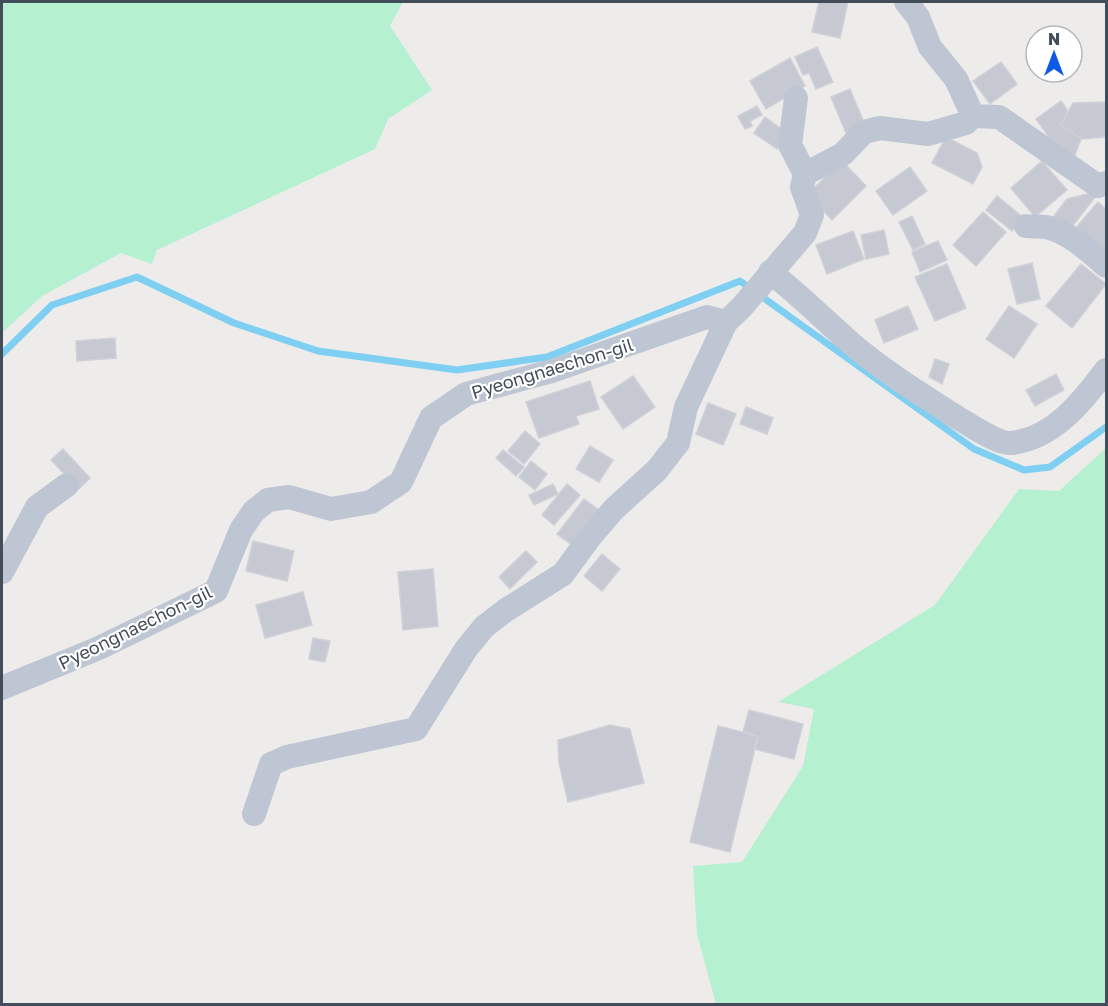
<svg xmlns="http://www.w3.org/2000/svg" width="1108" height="1006" font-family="'Golos Text',sans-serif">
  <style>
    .green { fill: #b5f1d1 }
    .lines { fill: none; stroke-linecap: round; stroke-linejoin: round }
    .stream { stroke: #7ecff1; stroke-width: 7 }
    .building { fill: #c7c9d2; stroke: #cfd0d8; stroke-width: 1.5 }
    .minor { stroke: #bdc6d2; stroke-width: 24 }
    .labels { text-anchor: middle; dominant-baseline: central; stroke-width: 4.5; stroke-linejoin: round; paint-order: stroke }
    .street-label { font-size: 18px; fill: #434d5a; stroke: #fff }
  </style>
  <rect width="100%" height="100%" fill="#eeebeb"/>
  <path class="green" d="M2,2h401l-13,24 42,64 -44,29 -13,30 -218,101 -5,14 -31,-11 -79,43 -40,37z
    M1106,448v556h-390l-19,-70 -4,-68 49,-4 61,-96 11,-57 -36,-7 157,-97 84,-116 40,2z"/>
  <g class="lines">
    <path class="stream" d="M2,354l50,-49 85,-28 97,46 84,28 139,19 90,-13 193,-76 234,168 50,21 26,-3 56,-40"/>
  </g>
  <path class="building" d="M819,2h29l-8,36 -28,-6z
    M817,47l16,35 -17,7 -7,-16 -6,2 -8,-18z
    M790,58l15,28 -39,23 -16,-28z
    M1001,62l16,22 -27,20 -17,-23z
    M850,89l15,36 -19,8 -15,-36z
    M1061,101l7,10 -7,14 20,14 -6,16 -20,-9 -19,-27z
    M1106,102v35l-25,2 -20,-14 12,-22z
    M757,106l5,9 -12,6 2,5 -7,3 -7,-13z
    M765,117l23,17 -11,15 -23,-16z
    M946,137l31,16 5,14 -9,17 -41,-21z
    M842,161l24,25 -34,34 -18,-19 -2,-11z
    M1042,161l25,29 -32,27 -24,-29z
    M910,167l17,24 -34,24 -17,-24z
    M1091,193l5,3 -29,37 -16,-13 16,-21z
    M997,196l27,22 -12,13 -26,-21z
    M1098,202l8,7v41l-4,5 -29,-24z
    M983,212l23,20 -30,34 -23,-21z
    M912,216l13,28 -12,6 -14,-28z
    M884,230l5,24 -23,5 -5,-24z
    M853,231l11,28 -37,15 -11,-29z
    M938,241l9,19 -27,12 -8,-20z
    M1032,263l8,36 -23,5 -9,-35z
    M947,264l19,44 -31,13 -20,-44z
    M1081,264l25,20 -34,44 -26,-22z
    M908,306l10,23 -34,14 -9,-23z
    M1009,306l28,18 -23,34 -28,-19z
    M115,338l1,20 -39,3 -1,-20z
    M935,359l14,5 -7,20 -13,-7z
    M1056,374l8,16 -29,16 -9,-16z
    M633,376l22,31 -32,22 -22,-32z
    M590,381l9,28 -23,7 3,8 -40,14 -13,-36z
    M708,403l28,11 -13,31 -27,-11z
    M746,407l27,11 -6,16 -27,-10z
    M525,431l15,13 -16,20 -16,-13z
    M590,446l23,14 -14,22 -23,-13z
    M63,449l27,29 -11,11 -28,-29z
    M503,450l21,17 -8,9 -20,-18z
    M531,461l16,13 -12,16 -16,-13z
    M553,484l5,10 -24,11 -5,-10z
    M567,484l13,11 -26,30 -12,-10z
    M584,499l15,11 -27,35 -15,-11z
    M253,541l41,10 -7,30 -41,-10z
    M526,551l11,11 -27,27 -11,-12z
    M602,554l18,15 -18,22 -18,-15z
    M433,569l5,57 -35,4 -5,-58z
    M303,592l9,33 -47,13 -9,-33z
    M313,638l17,3 -5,21 -16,-3z
    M749,710l54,14 -9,35 -40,-10 4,-13 -15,-4z
    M610,725l20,4 14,54 -76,19 -9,-39 -1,-23z
    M718,726l40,10 -28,116 -40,-10z"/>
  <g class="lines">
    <path class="minor" d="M906,2l12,15 12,30 26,32 17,37
      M796,98l-6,47 15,29
      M1026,226c6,1 14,0 20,1 23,5 43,24 60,39
      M770,272c30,23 55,49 83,73 32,27 69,50 105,73 13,7 39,26 53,25 42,-4 72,-42 95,-73
      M2,572l35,-65 30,-22
      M2,688l97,-40 117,-57 25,-61 13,-19 14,-11 21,-3 42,12 40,-7 30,-20 30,-64 35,-24 86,-23 155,-54 19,5
      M254,814l17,-50 16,-7 129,-28 50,-80 18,-22 22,-17 57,-36 27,-37 24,-28 43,-39 21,-27 8,-36 40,-85 15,-14 64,-75 7,-18 -10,-28 3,-13 38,-20 21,-22 16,-4 48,6 38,-11 7,-7 26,1 99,69 8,-3"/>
  </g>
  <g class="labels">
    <g class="street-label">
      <text transform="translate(552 368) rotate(-17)">Pyeongnaechon-gil</text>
      <text transform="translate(135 627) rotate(-26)">Pyeongnaechon-gil</text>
    </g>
  </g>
  <rect width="1108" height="1006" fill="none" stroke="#434d5a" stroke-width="6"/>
  <g transform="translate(1054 54)"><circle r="28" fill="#ffffff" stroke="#b4b8bd" stroke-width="1.5"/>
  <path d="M0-4.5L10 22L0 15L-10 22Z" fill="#0d5ae6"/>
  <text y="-9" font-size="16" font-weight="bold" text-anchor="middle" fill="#434d5a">N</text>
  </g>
</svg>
